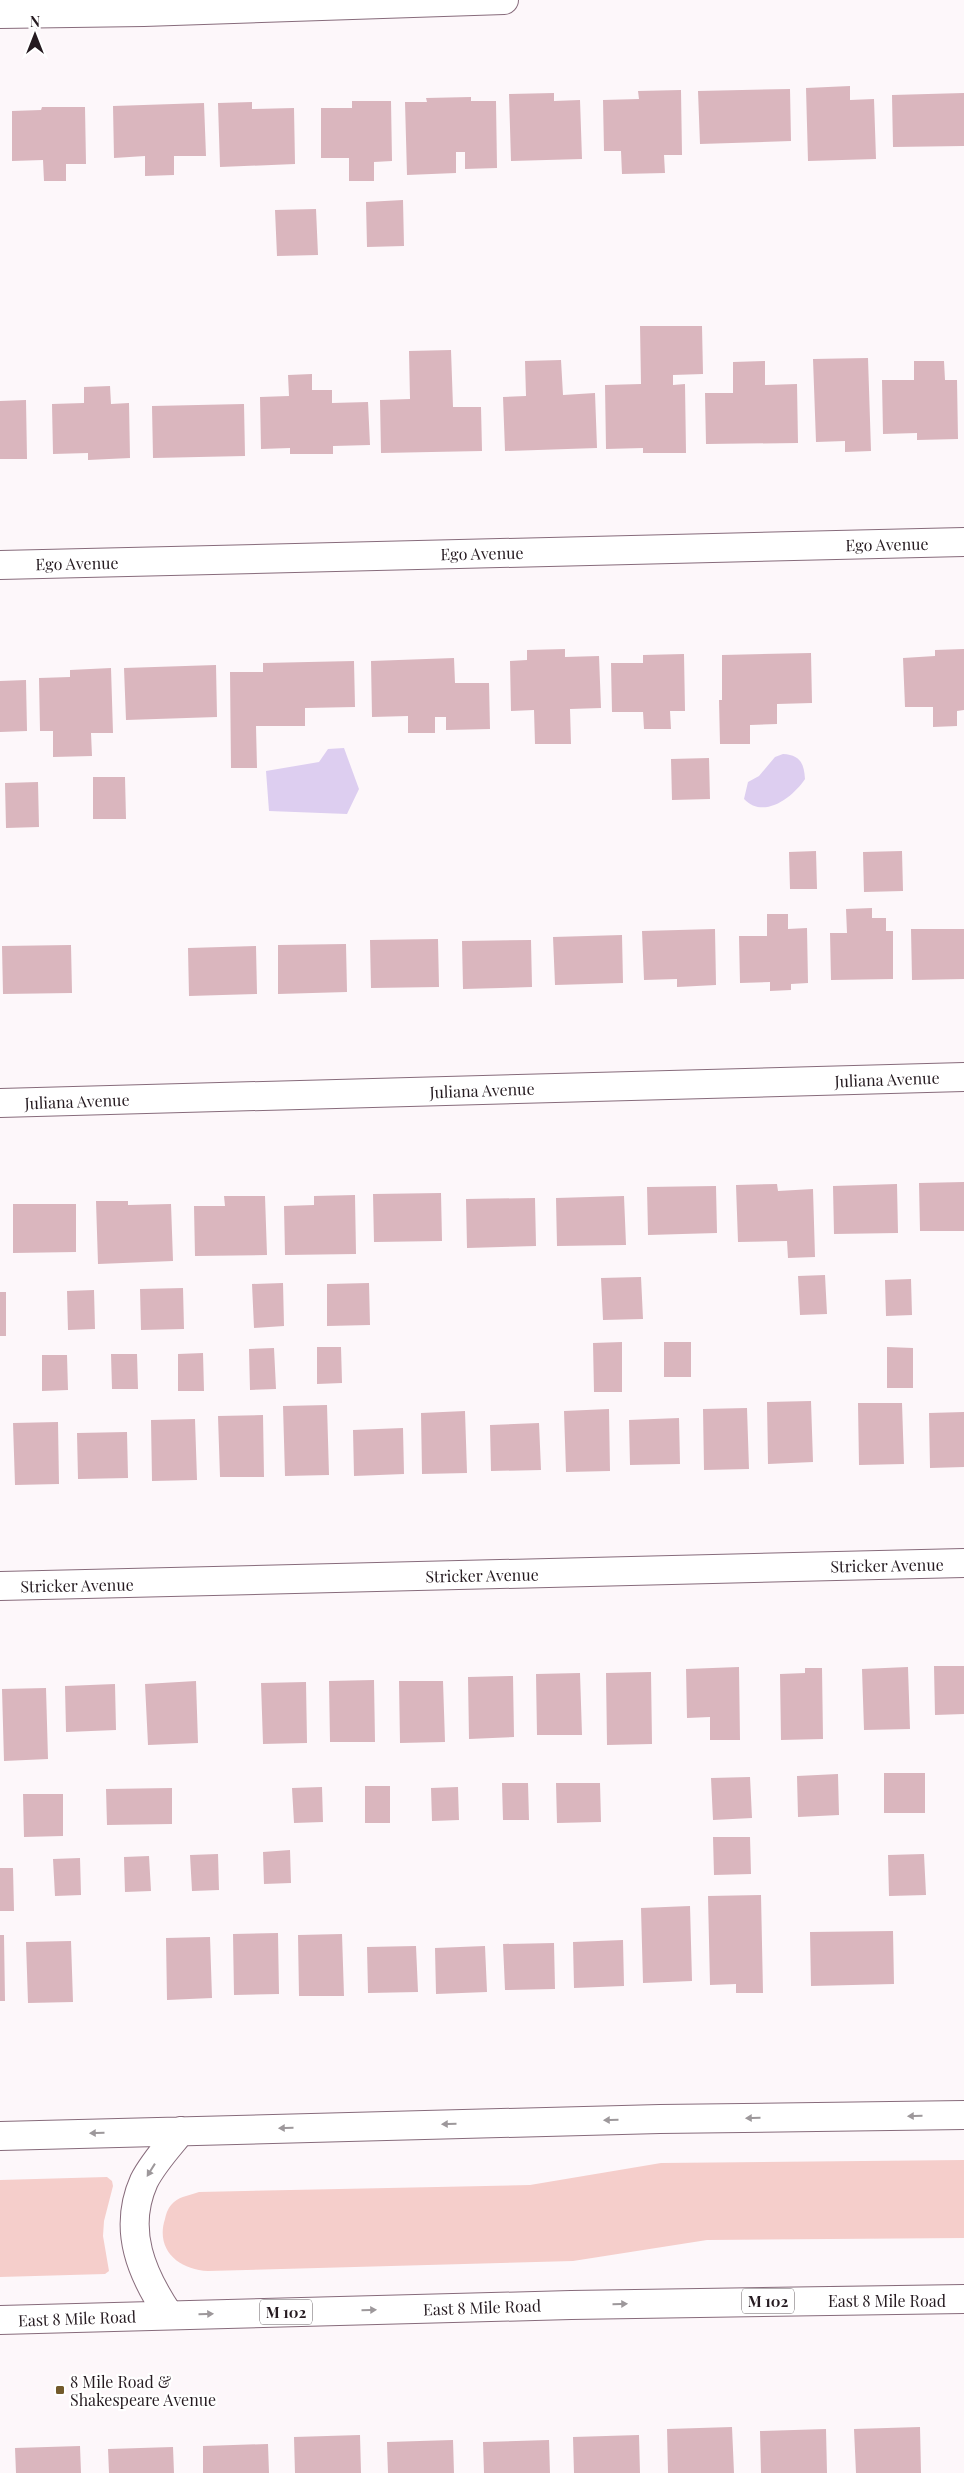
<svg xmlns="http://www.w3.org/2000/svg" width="964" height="2473" font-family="'Playfair Display',serif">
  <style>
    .green { fill: #f5cecb }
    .water { fill: #ddcef0 }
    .building { fill: #dab6be }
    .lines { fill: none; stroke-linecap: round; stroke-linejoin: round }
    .street-casing { stroke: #876b7b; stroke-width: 30 }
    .highway-casing { stroke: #876b7b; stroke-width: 30 }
    .street { stroke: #fff; stroke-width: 28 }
    .highway { stroke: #fff; stroke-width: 28 }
    .oneway { fill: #9d989b }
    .poi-dot { fill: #735a2b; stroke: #fff; stroke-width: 2 }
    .labels { text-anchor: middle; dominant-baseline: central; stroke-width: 4.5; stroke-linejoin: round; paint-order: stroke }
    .shield { fill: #fff; stroke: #665f63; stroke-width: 1 }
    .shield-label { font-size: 15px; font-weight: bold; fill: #251a20 }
    .street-label { font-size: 16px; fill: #251a20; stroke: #fff }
    .poi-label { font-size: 16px; fill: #251a20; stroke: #fff; text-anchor: start }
  </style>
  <rect width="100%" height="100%" fill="#fdf7fa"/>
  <path class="green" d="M964,2160v78l-257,2 -134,21 -365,10c-29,-1 -53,-21 -43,-52 1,-6 4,-13 9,-17 7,-6 17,-7 25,-10l331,-7 131,-22z
    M107,2177l5,4 1,5 -9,35 -1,15 6,35 -4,3 -105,3v-97z"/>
  <path class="water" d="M344,748l15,41 -12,25 -78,-3 -3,-40 53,-9 9,-13z
    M783,754c17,1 21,9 22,25 -12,18 -41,41 -61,20l4,-17 11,-6 16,-19z"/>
  <path class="building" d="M850,86v14l24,-1 2,60 -68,2 -2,-73z
    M790,89l1,52 -91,3 -2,-53z
    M681,90l1,65h-18l1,18 -43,1 -1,-23h-17l-1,-51 36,-1 -1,-8z
    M554,93v8l26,-1 2,59 -71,2 -2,-67z
    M964,93v53l-71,1 -1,-52z
    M471,97v4h25l1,67 -32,1v-17h-9v21l-49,2 -2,-73h22l-1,-4z
    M352,101h39l1,60 -18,1v19h-25v-23h-28v-50h31z
    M252,102v7l42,-1 1,56 -75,3 -2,-64z
    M204,103l2,53h-32v19l-29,1v-20l-31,2 -1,-52z
    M42,107h43l1,57h-20v17h-22l-1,-21 -31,1v-50l29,-1z
    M403,200l1,46 -37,1 -1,-45z
    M316,209l2,46 -41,1 -2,-46z
    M640,326h62l1,48 -30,1v10l12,-1 1,69h-43v-5l-37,1 -1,-64 36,-1z
    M451,350l2,57h28l1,44 -101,2 -1,-53 30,-1 -1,-48z
    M868,358l3,93 -26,1v-11l-29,1 -3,-83z
    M561,360l2,35 32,-2 2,55 -92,3 -2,-54 23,-1 -1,-35z
    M765,361v24l32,-1 1,59 -92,1 -1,-51h28v-31z
    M914,361h30l1,19h12l1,59 -41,1v-7l-34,1 -1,-54h32z
    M312,374v16h20v13l36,-1 2,43 -37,1v8h-43v-6l-29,1 -1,-52 29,-1 -1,-21z
    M110,386l1,18 18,-1 1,55 -42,2v-7l-35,1 -1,-50 32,-1v-16z
    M26,400l1,59h-27v-58z
    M244,404l1,52 -92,2 -1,-52z
    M565,649v8l34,-1 2,52 -31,1 1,35h-36l-1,-34 -23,1 -1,-50 17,-1v-10z
    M964,649v61l-7,1v15l-24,1v-20h-28l-2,-49 32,-2v-6z
    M811,653l1,50 -35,1v20l-27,1v19h-30l-1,-44h3v-45z
    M684,654l1,57h-15l1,18h-27l-1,-17h-31l-1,-49h32v-8z
    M454,658l1,25h34l1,46 -44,1v-13h-11v16h-27v-17l-36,1 -1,-56z
    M354,661l1,46 -50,1v18h-49l1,42h-26l-1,-96h33v-9z
    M216,665l1,52 -91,3 -2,-52z
    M111,668l2,65h-22l1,23 -39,1v-26h-13l-1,-53 31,-1v-7z
    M26,680l1,51 -27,1v-51z
    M709,758l1,41 -38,1 -1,-41z
    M93,777h32l1,42h-33z
    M38,782l1,45 -33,1 -1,-45z
    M816,851l1,38h-27l-1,-37z
    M902,851l1,40 -39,1 -1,-40z
    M872,908v10h14v13h7v48l-62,1 -1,-47h17l-1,-24z
    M767,914h21v15l19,-1 1,55 -17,1v6l-21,1v-9l-30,1 -1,-47h28z
    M715,929l1,56 -39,2v-8l-33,1 -2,-49z
    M911,929h53v50l-52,1z
    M622,935l1,48 -68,2 -2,-48z
    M438,939l1,48 -68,1 -1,-48z
    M531,940l1,47 -69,2 -1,-48z
    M346,944l1,48 -69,2v-49z
    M71,945l1,48 -69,1 -1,-48z
    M256,946l1,48 -68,2 -1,-48z
    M964,1182v49h-44l-1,-48z
    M777,1184l1,7 35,-2 2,68 -27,1 -1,-17 -49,1 -2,-57z
    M897,1184l1,49 -64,1 -1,-48z
    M716,1186l1,47 -69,2 -1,-48z
    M441,1193l1,48 -68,1 -1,-48z
    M355,1195l1,59 -71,1 -1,-49 30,-1v-9z
    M224,1196h41l2,59 -72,1 -1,-50h31z
    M624,1196l2,49 -69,1 -1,-48z
    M535,1198l1,48 -69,2 -1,-49z
    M96,1201h32v4l43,-1 2,57 -75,3z
    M13,1204h63v48l-63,1z
    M825,1275l2,39 -27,1 -2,-39z
    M641,1277l2,42 -40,1 -2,-42z
    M911,1279l1,36 -26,1 -1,-36z
    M283,1283l1,43 -30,2 -2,-44z
    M369,1283l1,42 -43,1v-42z
    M183,1288l1,41 -43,1 -1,-41z
    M94,1290l1,39 -27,1 -1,-39z
    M0,1292h6v44h-6z
    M622,1342v50h-28l-1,-49z
    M664,1342h27v35h-27z
    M317,1347h24l1,36 -25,1z
    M887,1347l26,1v40h-26z
    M274,1348l2,41 -26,1 -1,-41z
    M203,1353l1,38h-26v-37z
    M111,1354h26l1,35h-26z
    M42,1355h25l1,35 -26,1z
    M811,1401l2,61 -45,2 -1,-62z
    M858,1403h44l2,61 -45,1z
    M327,1405l2,70 -44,1 -2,-70z
    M747,1408l2,61 -45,1 -1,-61z
    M609,1409l1,62 -44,1 -2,-61z
    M465,1411l2,62 -45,1 -1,-61z
    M964,1412v55l-34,1 -1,-55z
    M263,1415l1,62h-44l-2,-61z
    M679,1418l1,46 -50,1 -1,-45z
    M195,1419l2,61 -45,1 -1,-61z
    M58,1422l1,62 -44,1 -2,-62z
    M539,1423l2,47 -50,1 -1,-46z
    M403,1428l1,46 -50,2 -1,-46z
    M127,1432l1,46 -50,1 -1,-46z
    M934,1666h30v48l-29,1z
    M739,1667l1,73h-30v-23l-23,1 -1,-49z
    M908,1667l2,62 -46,1 -2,-61z
    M805,1668h17l1,71 -42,1 -1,-66 25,-1z
    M651,1672l1,72 -45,1 -1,-72z
    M580,1673l2,62h-45l-1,-61z
    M513,1676l1,61 -45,2 -1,-62z
    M374,1680l1,62h-45l-1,-61z
    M196,1681l2,62 -50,2 -3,-61z
    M399,1681h44l2,61 -45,1z
    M306,1682l1,61 -44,1 -2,-61z
    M115,1684l1,46 -50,2 -1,-46z
    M46,1688l2,71 -44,2 -2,-72z
    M884,1773h41v40h-41z
    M838,1774l1,41 -41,2 -1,-41z
    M750,1777l2,41 -39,2 -2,-42z
    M502,1783h26l1,37h-26z
    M556,1783h44l1,39 -44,1z
    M365,1786h25v37h-25z
    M322,1787l1,35 -29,1 -2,-35z
    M458,1787l1,33 -27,1 -1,-33z
    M172,1788v36l-65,1 -1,-36z
    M23,1794h40v42l-39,1z
    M713,1837h37l1,37 -37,1z
    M290,1850l1,33 -27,1 -1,-32z
    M218,1854l1,36 -27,1 -2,-36z
    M924,1854l2,41 -37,1 -1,-41z
    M149,1856l2,35 -26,1 -1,-35z
    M80,1858l1,37 -26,1 -2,-37z
    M0,1868h13l1,43h-14z
    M761,1895l2,98h-27v-9l-26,1 -2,-89z
    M690,1906l2,75 -49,2 -2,-75z
    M893,1931l1,53 -83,2 -1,-54z
    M278,1933l1,61 -45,1 -1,-61z
    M342,1934l2,62h-45l-1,-61z
    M0,1935h4l1,66h-5z
    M210,1937l2,61 -45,2 -1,-62z
    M623,1940l1,46 -50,2 -1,-46z
    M71,1941l2,61 -45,1 -2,-61z
    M554,1943l1,46 -50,1 -2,-46z
    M416,1946l2,46 -50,1 -1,-46z
    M485,1946l2,46 -51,2 -1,-46z
    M732,2427l2,46h-66l-1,-44z
    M920,2427l1,46h-65l-2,-44z
    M826,2429l1,44h-66l-1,-42z
    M360,2435l1,38h-66l-1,-36z
    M639,2435l1,38h-66l-1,-36z
    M453,2440l1,33h-66l-1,-31z
    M549,2440l1,33h-66l-1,-31z
    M268,2444l1,29h-66v-27z
    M80,2446l1,27h-65l-1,-25z
    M173,2447l1,26h-65l-1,-24z"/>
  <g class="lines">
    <g class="street-casing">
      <path id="street" d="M0,14l144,-2 360,-12
        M0,565l964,-23
        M0,1103l964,-26
        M0,1586l964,-23"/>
    </g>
    <g class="highway-casing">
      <path id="highway" d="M0,2136l660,-17 304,-4
        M169,2315c-27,-40 -47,-85 -25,-134 9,-18 24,-34 37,-50
        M0,2320l571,-15 393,-6"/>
    </g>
    <use href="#street" class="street"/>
    <use href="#highway" class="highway"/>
  </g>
  <defs><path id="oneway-solid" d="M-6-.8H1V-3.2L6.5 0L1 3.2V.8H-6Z" transform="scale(1.25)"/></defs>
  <g class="oneway">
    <use href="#oneway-solid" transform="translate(915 2116) rotate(179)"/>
    <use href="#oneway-solid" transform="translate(753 2118) rotate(179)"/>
    <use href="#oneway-solid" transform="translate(611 2120) rotate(179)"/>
    <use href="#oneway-solid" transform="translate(449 2124) rotate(179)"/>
    <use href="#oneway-solid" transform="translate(286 2128) rotate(179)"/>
    <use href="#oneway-solid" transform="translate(97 2133) rotate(179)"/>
    <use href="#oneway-solid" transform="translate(151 2170) rotate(122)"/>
    <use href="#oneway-solid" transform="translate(620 2304) rotate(-1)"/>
    <use href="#oneway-solid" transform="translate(369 2310) rotate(-2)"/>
    <use href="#oneway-solid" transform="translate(206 2314) rotate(-2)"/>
  </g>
  <rect class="poi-dot" x="55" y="2385" width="10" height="10" rx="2.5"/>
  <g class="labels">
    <g class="shield">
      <rect x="742" y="2288.5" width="52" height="25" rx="4"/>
      <rect x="260" y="2299.5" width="52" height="25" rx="4"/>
    </g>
    <g class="shield-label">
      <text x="768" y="2301">M 102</text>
      <text x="286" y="2312">M 102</text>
    </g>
    <g class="street-label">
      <text transform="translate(887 544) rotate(-1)">Ego Avenue</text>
      <text transform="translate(482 553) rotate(-1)">Ego Avenue</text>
      <text transform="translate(77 563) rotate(-1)">Ego Avenue</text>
      <text transform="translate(887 1079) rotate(-2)">Juliana Avenue</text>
      <text transform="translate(482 1090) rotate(-2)">Juliana Avenue</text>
      <text transform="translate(77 1101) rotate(-2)">Juliana Avenue</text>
      <text transform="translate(887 1565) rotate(-1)">Stricker Avenue</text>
      <text transform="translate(482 1575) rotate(-1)">Stricker Avenue</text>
      <text transform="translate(77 1585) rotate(-1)">Stricker Avenue</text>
      <text x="887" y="2300">East 8 Mile Road</text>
      <text transform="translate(482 2307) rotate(-2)">East 8 Mile Road</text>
      <text transform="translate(77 2318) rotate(-2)">East 8 Mile Road</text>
    </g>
    <g class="poi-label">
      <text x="70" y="2381">8 Mile Road &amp;<tspan x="70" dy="18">Shakespeare Avenue</tspan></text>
    </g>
  </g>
  <g transform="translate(35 35)" stroke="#ffffff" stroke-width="4" paint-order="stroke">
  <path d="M0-4L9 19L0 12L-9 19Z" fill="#251a20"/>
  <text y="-8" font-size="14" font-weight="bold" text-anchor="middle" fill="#251a20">N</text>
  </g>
</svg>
